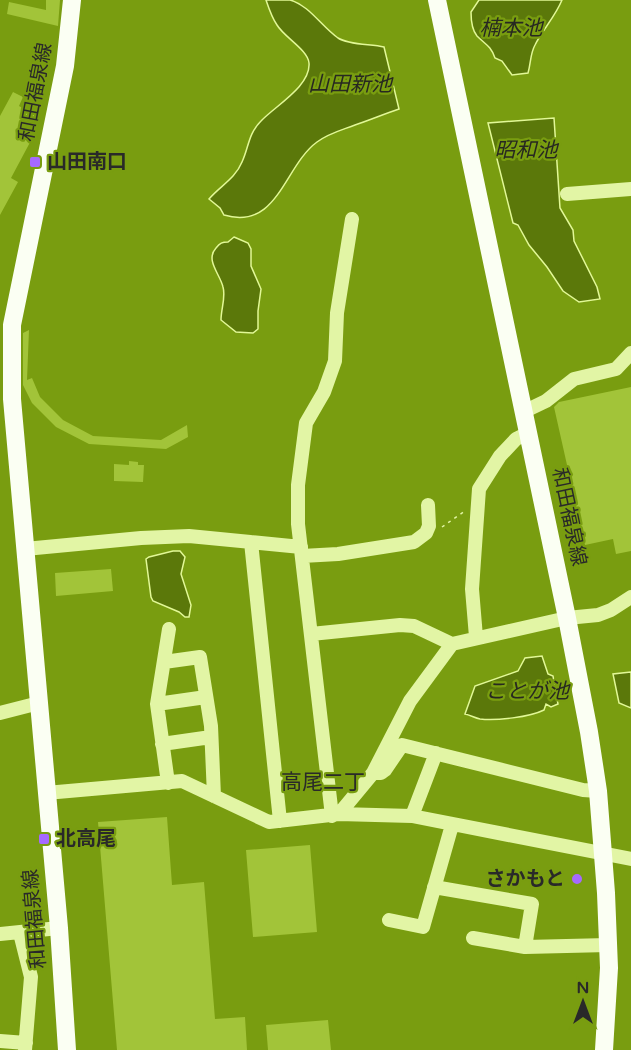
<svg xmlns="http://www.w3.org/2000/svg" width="631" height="1050" font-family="'Varela Round','Noto Sans JP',sans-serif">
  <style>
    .water { fill: #5b780a; stroke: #e2f897; stroke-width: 1.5 }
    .building { fill: #a2c439 }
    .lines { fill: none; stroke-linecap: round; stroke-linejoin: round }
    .path { stroke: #e2f5a5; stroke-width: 1.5; stroke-dasharray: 3 4.5; stroke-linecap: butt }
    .minor { stroke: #e2f5a5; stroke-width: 14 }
    .major { stroke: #fbfff3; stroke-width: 18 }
    .poi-dot { fill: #a669ff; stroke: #799d10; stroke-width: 2 }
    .labels { text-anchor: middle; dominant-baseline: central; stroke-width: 4.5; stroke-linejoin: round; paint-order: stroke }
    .street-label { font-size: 20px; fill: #292929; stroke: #799d10 }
    .poi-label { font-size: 20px; font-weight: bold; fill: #292929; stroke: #799d10; text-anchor: start }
    .water-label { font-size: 21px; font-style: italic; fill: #272821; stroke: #799d10 }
    .neighbourhood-label { font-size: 21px; fill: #292929; stroke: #799d10 }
  </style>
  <rect width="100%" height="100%" fill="#799d10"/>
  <path class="water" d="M266,0c7,0 17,0 24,0 19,5 32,27 48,38 11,7 32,6 46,9l15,62c-15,5 -29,11 -44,16 -13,5 -26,8 -38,17 -33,24 -39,89 -93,73l-4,-7 -11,-9c11,-13 26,-20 33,-37 7,-15 6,-28 19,-41 14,-15 50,-35 48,-58 -1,-13 -25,-26 -32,-38 -5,-7 -8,-16 -11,-25z
    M479,0h83c-7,17 -19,29 -27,45 -5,9 -4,18 -7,28l-16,2 -10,-14 -7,-3c-4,-12 -10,-14 -18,-22 -5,-6 -6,-16 -6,-24z
    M554,118l6,90 13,22 1,11 23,46 3,12 -21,3 -16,-11 -16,-24 -18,-22 -11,-20 -5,-2 -25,-100z
    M234,237l14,6 3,6v17l10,23 -3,22v18l-5,4 -17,-1 -15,-12c0,-11 5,-23 2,-33 -3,-13 -18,-27 -7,-39 4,-5 6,-6 12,-6z
    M173,551h7l5,6 -4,17 10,31 -2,12h-4l-6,-5 -26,-11 -2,-4 -5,-38 3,-2z
    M542,656l6,18 5,2 5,28 -7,3 -5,-3 -2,6c-14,7 -48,11 -64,9 -5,-1 -10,-4 -15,-5l10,-28 43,-15 7,-13z
    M631,672v36l-12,-5 -6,-29z"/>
  <path class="building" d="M46,0h14l-2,26 -51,-12 2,-12 37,8z
    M13,92l10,5 -4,9 16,9 -7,14 7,4 -24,45 7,4 -18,33v-99z
    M29,330l-2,50 5,-2 8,19 23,23 30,16 68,4 26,-15 1,12 -22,12 -77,-5 -33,-17 -24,-24 -9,-18v-52z
    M631,387v164l-15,3 -3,-15 -28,6 -31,-138 5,-5z
    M129,461l9,1v3h6l-1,17 -29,-1v-17l15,1z
    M111,569l2,22 -57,5 -1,-23z
    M167,817l5,68 32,-3 11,137 30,-2 2,33h-130l-19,-228z
    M310,845l7,87 -64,5 -7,-87z
    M328,1020l3,30h-63l-2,-25z"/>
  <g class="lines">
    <path class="path" d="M442,527l23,-16"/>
    <path class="minor" d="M567,194l64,-5
      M523,412l23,-11 28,-22 42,-10 15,-16
      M251,542l29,279
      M25,549l116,-11 48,-2 112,11
      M302,556l36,-2 76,-12 12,-9 3,-7 -1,-21
      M311,634l89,-9 14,1 38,18
      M476,637l-4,-48 7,-100 21,-33 16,-17 12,-6
      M164,662l36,-5 11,69 3,70
      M157,704l49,-7
      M0,713l39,-10
      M162,744l49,-7
      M373,773h8l4,-3 17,-25 181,45 15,1
      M168,783l-11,-79 12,-75
      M46,793l136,-12 87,41 70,-8 73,2 219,43
      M339,814l34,-41 37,-72 42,-57 115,-26 31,-3 13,-5 20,-13
      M332,816l-34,-292v-39l8,-62 18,-31 11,-31 2,-48 15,-94
      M412,816l24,-63
      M434,887l98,17 -7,43
      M389,920l34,7 29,-102
      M20,933l11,44 -6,73
      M0,934l59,-6
      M473,938l52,9 83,-2
      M0,1041l26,2"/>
    <path class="major" d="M437,0l130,618 22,114 9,59 8,102 3,75 -5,82
      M67,1050l-8,-122 -47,-529v-74l53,-259 7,-66"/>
  </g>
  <g class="poi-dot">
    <rect x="29" y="156" width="12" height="12" rx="3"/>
    <rect x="38" y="833" width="12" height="12" rx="3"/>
    <circle cx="577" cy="879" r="6"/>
  </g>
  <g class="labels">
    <g class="street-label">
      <text transform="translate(36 92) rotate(-79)">和田福泉線</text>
      <text transform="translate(569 517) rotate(78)">和田福泉線</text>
      <text transform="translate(35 919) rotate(-95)">和田福泉線</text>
    </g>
    <g class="poi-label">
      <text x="47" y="162">山田南口</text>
      <text x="56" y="839">北高尾</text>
      <text x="565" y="879" text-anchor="end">さかもと</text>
    </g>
    <g class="water-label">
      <text x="511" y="28">楠本池</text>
      <text x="350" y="84">山田新池</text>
      <text x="526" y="150">昭和池</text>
      <text x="527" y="691">ことが池</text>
    </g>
    <g class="neighbourhood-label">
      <text x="323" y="782">高尾二丁</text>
    </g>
  </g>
  <g transform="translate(583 1002)" stroke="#799d10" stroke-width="4.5" paint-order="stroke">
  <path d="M0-4.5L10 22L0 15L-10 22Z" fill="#292929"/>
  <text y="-9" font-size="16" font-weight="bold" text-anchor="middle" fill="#292929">N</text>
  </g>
</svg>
